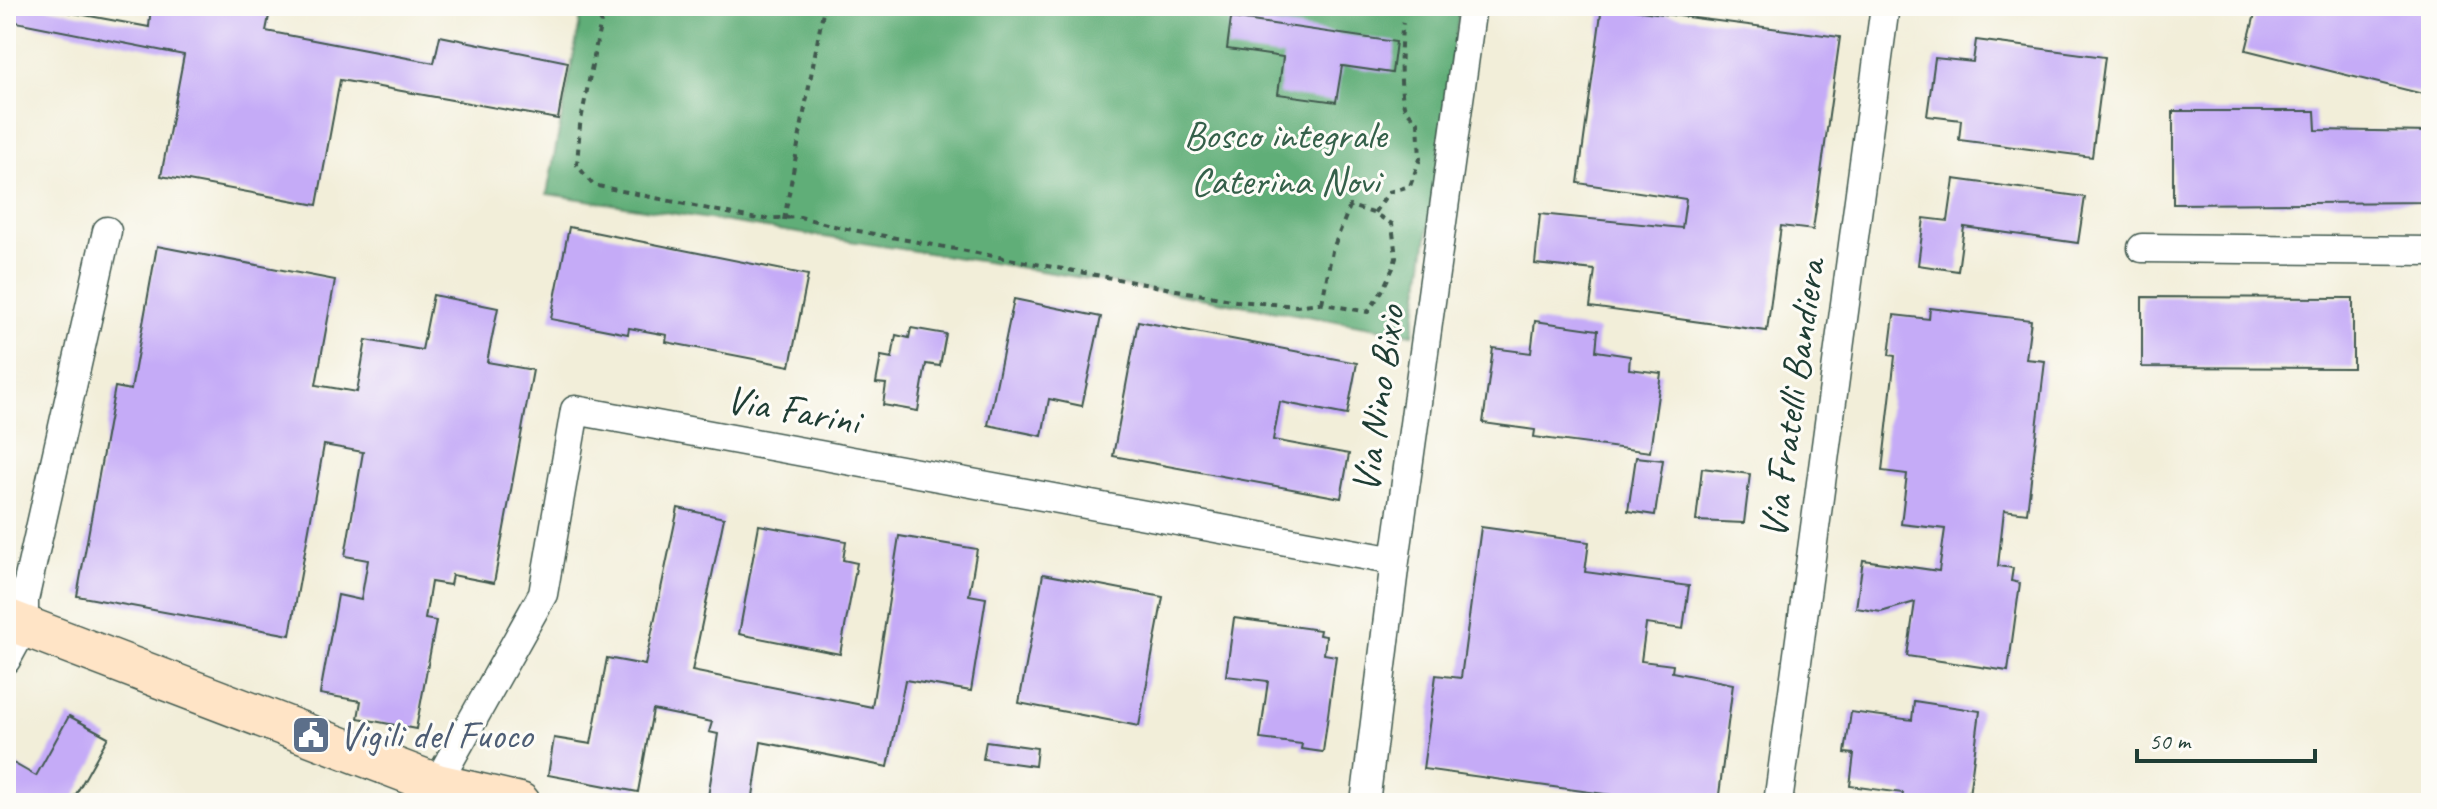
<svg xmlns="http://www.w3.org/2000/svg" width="2437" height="809" font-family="Caveat,sans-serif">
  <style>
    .forest { fill: #61ae78; stroke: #407656; stroke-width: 2 }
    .building { fill: #c5abf7 }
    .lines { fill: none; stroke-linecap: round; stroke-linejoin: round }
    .street-casing { stroke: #3f584d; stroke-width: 31 }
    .secondary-casing { stroke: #3f584d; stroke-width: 43 }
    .path { stroke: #3f584d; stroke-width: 4; stroke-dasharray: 6 6; stroke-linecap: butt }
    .street { stroke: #fff; stroke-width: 28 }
    .secondary { stroke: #ffe4c6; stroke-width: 40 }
    .labels { text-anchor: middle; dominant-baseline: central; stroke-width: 6; stroke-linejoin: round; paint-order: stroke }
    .park-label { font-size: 40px; fill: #35604a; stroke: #fdfcf7 }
    .street-label { font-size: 40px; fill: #1f3d34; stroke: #fdfcf7 }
    .service-label { font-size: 40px; fill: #4e5e75; stroke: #fdfcf7; text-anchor: start }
  </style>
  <rect width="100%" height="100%" fill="#fdfcf7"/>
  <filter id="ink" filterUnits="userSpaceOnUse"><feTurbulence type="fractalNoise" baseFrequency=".0125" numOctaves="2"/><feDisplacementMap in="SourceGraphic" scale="16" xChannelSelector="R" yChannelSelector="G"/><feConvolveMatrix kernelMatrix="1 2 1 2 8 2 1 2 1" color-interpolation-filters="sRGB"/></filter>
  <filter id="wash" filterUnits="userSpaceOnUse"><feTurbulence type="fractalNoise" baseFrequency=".006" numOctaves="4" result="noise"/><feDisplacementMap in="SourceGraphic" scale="32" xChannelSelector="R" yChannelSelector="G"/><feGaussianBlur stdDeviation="1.8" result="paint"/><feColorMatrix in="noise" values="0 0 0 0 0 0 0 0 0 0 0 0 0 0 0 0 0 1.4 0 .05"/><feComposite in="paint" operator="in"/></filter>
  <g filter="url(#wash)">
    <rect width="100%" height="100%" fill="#f2eed9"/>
    <path class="forest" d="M583,6h877l-47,328 -408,-69 -458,-71z"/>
    <g id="blocks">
      <path class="building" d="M6,6h30l113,21 2,-21h120l-5,25 168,32 6,-27 128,26 -10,57 -218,-39 -23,125 -156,-29 23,-121 -178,-35z
        M1602,6l238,31 -27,193 -32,-4 -14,105 -177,-24 5,-37 -60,-6 5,-50 142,14 4,-29 -108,-16z
        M2257,6h174v90l-185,-46z
        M1231,18l165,24 -4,31 -50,-7 -6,36 -58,-8 5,-37 -56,-8z
        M1976,40l129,17 -13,100 -133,-17 2,-20 -34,-4 8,-58 38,4z
        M2173,111h142l1,19 115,2v70l-258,2z
        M1954,179l131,18 -7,46 -114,-16 -6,44 -40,-6 6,-47 24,3z
        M569,227l239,48 -18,91 -124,-24 1,-7 -38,-7 -1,6 -77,-15z
        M157,246l178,34 -19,105 41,7 9,-52 56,10 11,-55 65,13 -11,54 46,8 -39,213 -42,-8 -2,10 -19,-3 -6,37 11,2 -20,108 -58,-11 3,-17 -41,-7 18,-99 23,5 7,-40 -23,-4 18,-104 -39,-7 -34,190 -213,-39 38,-209 16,3z
        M2142,297l211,1v70l-211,-1z
        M1014,299l87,18 -19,89 -33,-7 -7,37 -54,-11z
        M1930,308l101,12 -5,39 19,2 -18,152 -23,-3 -6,56 15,2 -2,13 9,2 -12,88 -101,-15 8,-54 -34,10 -25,-4 7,-48 76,11 6,-42 -44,-5 6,-50 -25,-3 13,-115 -6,-1 5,-40 35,4z
        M1138,321l219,42 -10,52 -67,-13 -7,38 76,14 -8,44 -228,-42z
        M1535,321l63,9 -2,21 34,5 -1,13 32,4 -11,79 -116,-15 1,-7 -52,-7 10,-75 38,5z
        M911,328l35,6 -6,32 -14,-2 -8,47 -35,-6 3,-21 -10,-1 5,-27 11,2 4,-23 13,3z
        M1636,457l27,3 -8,55 -27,-4z
        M1702,468l48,6 -6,49 -48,-2z
        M678,508l46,10 -32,153 180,36 27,-171 78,13 -8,46 17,3 -15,93 -66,-11 -17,87 -127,-25 -9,61h-45l11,-69 -9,-2 3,-10 -59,-12 -15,82 -90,-17 6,-37 37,6 16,-86 38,7z
        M759,525l87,16 -3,19 14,3 -17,91 -101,-20z
        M1481,527l108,15 -4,30 104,14 -6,43 -37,-5 -5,37 32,4 -1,7 61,12 -15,119h-48l-247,-34 13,-94 25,3z
        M1043,574l120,23 -24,129 -120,-23z
        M1234,618l86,12 -1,5 7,1 -2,18 12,2 -13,96 -22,-3 1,-5 -42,-5 8,-58 -42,-5z
        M1914,701l66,10 -12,92h-67l2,-10 -53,-7 4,-32 -9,-1 6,-41 61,8z
        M69,716l39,21 -37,66h-65v-44l30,17z
        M986,741l51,7 -2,18 -52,-7z"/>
    </g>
  </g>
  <g filter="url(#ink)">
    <use href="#blocks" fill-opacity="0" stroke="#3f584d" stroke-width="2"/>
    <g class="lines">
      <g class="street-casing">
        <path id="street" d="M2142,248l289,3
          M6,660l18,-33v-27l83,-369
          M426,803l117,-209 32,-184 820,151
          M1365,803l30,-242 77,-555
          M1778,803l107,-797"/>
      </g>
      <g class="secondary-casing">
        <path id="secondary" d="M6,619l431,165 83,19"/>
      </g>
      <path class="path" d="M604,6l-24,119 -3,40 16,20 164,34 43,-2 42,11 394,73 61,5 21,-3 50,9 14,-21 11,-23 3,-10 -4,-34 -18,-11 15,-21 21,-6 10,-27 -2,-37c-4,-4 -10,-9 -13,-14 -6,-12 -5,-72 -2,-85
        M784,220l40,-214
        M1322,303l10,-52 18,-45 23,7"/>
      <use href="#street" class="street"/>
      <use href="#secondary" class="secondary"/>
    </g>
  </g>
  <defs>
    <g id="civic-square" transform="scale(2)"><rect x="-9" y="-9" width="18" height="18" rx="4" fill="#5c6f8a" stroke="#fdfcf7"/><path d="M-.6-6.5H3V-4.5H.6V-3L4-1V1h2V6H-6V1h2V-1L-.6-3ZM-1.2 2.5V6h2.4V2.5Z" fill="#fff"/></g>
  </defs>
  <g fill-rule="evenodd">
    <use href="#civic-square" x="311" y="735"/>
  </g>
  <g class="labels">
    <g class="park-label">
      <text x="1285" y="135">Bosco integrale<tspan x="1285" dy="46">Caterina Novi</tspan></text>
    </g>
    <g class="street-label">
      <text transform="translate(1378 399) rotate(-82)">Via Nino Bixio</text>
      <text transform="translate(1792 399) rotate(-82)">Via Fratelli Bandiera</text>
      <text transform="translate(793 410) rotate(10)">Via Farini</text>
    </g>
    <g class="service-label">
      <text x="339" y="735">Vigili del Fuoco</text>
    </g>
  </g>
  <rect width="2437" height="809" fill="none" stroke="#fdfcf7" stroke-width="32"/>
  <path d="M2137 749v12h178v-12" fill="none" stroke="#1f3d34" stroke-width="4"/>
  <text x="2149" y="749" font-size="24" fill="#1f3d34" stroke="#fdfcf7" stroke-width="6" paint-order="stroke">50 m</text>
</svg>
